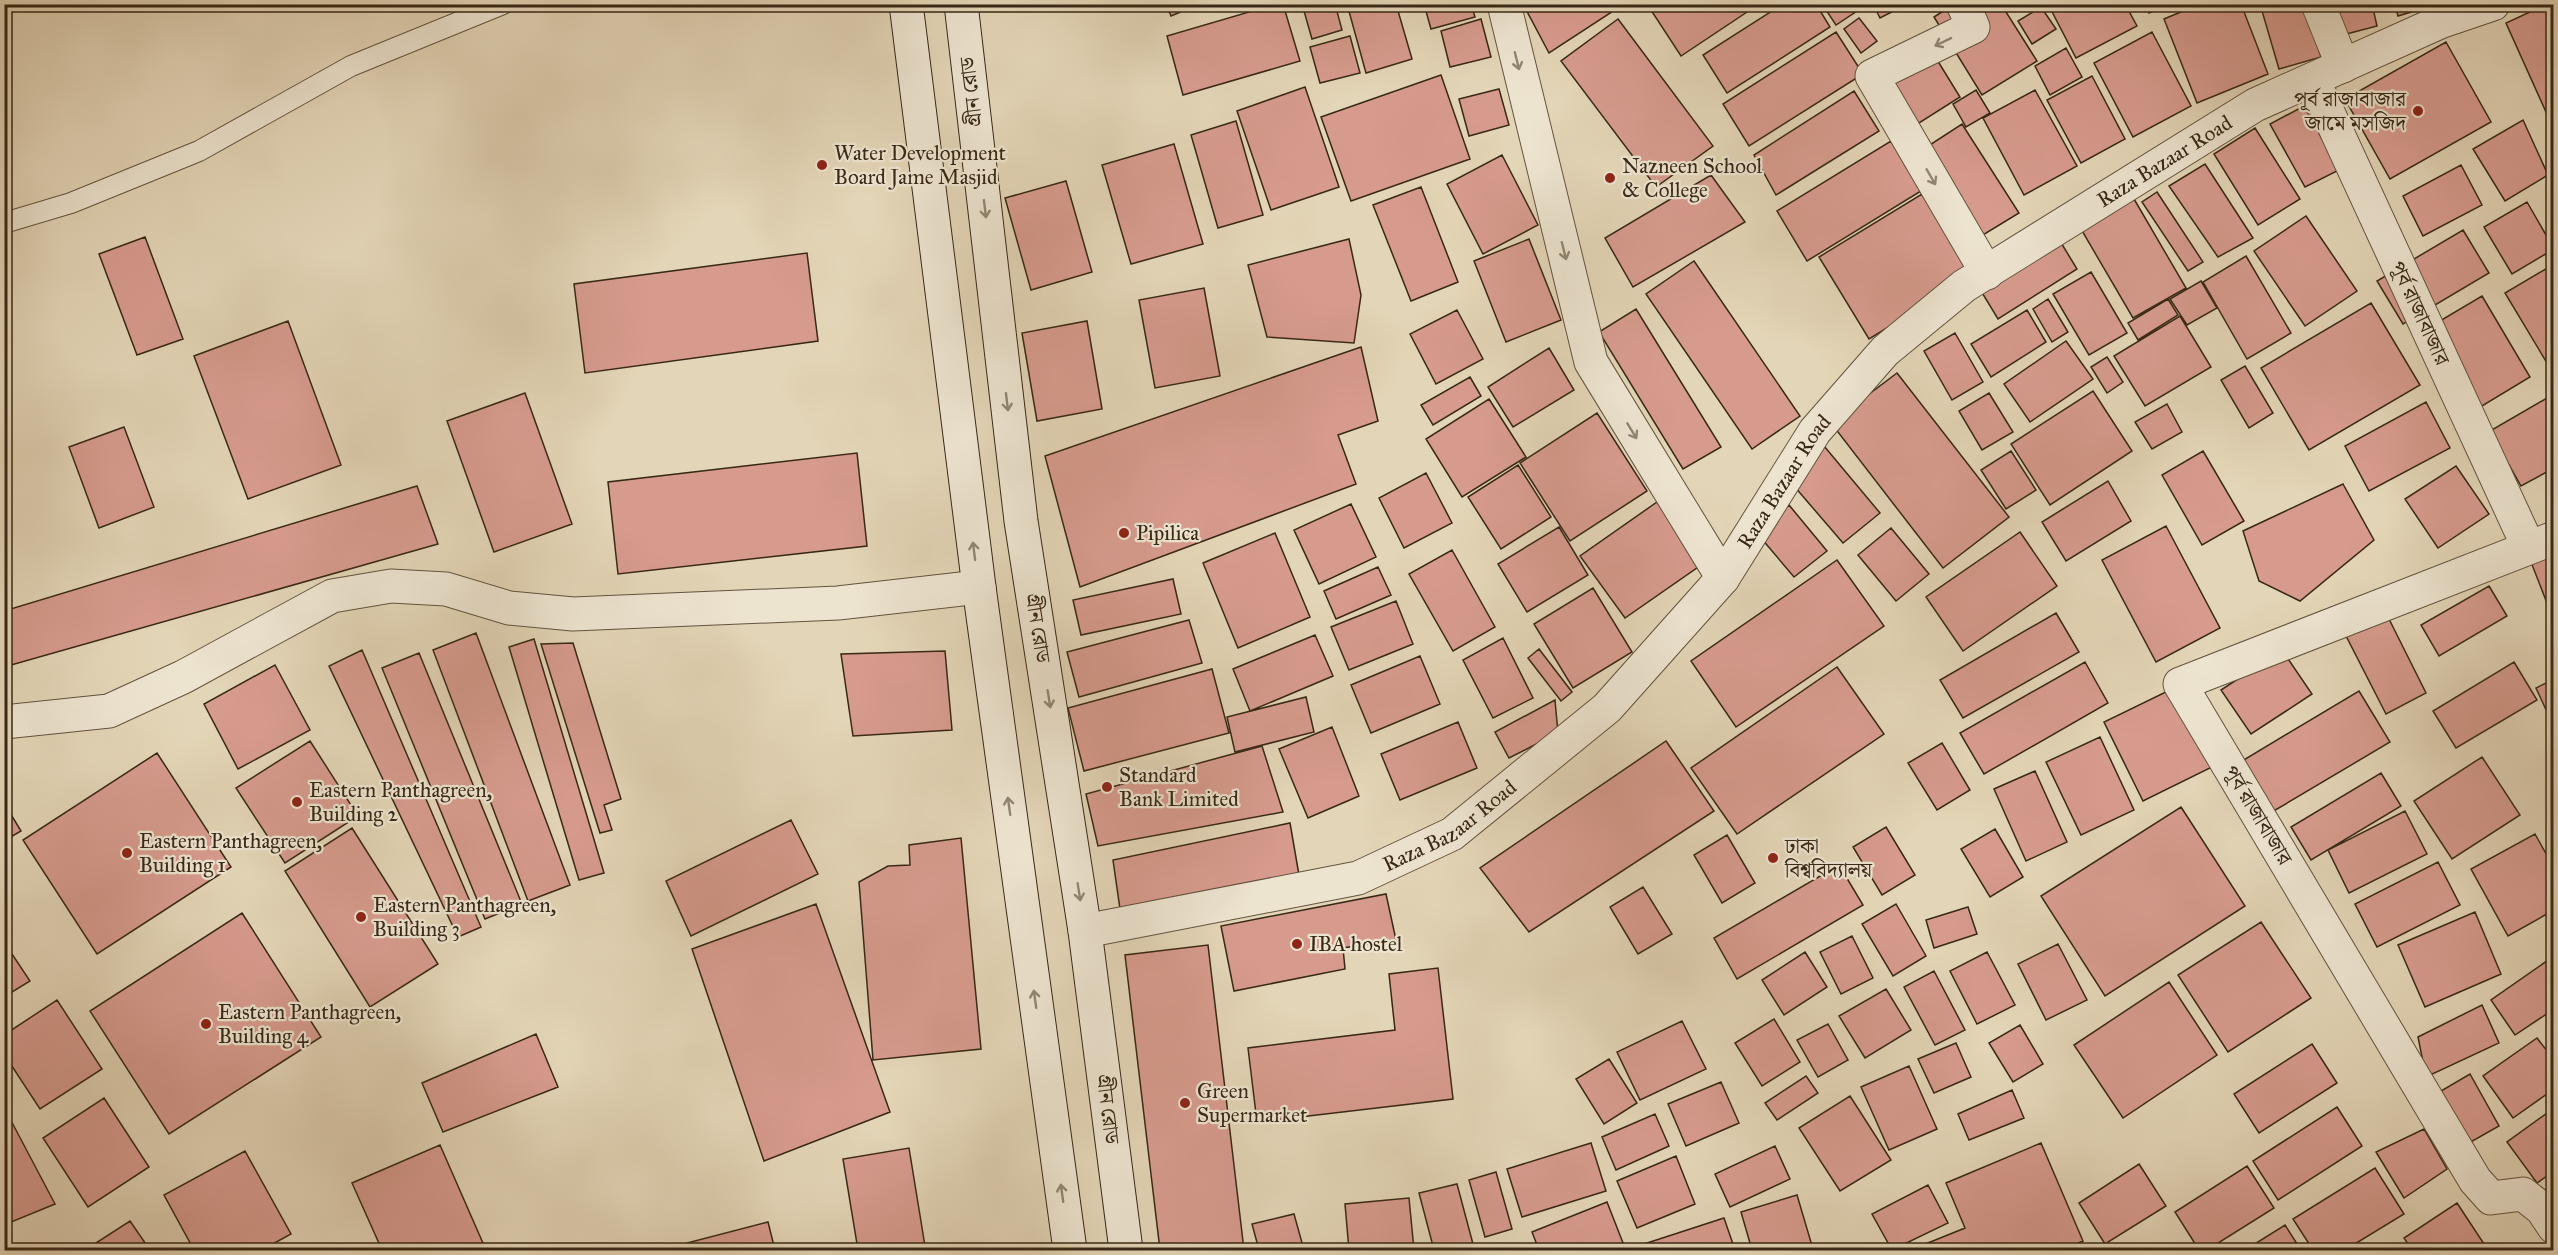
<svg xmlns="http://www.w3.org/2000/svg" width="2558" height="1255" font-family="'IM FELL Great Primer','Noto Serif Bengali',serif">
  <style>
    .building { fill: #d79b8e; stroke: #382816; stroke-width: 1.5 }
    .lines { fill: none; stroke-linecap: round; stroke-linejoin: round }
    .lane-casing { stroke: #63533e; stroke-width: 22 }
    .street-casing { stroke: #63533e; stroke-width: 35 }
    .secondary-casing { stroke: #382816; stroke-width: 35 }
    .lane { stroke: #ede4d0; stroke-width: 20 }
    .street { stroke: #ede4d0; stroke-width: 33 }
    .secondary { stroke: #ede4d0; stroke-width: 33 }
    .oneway { stroke: #928673 }
    .poi-dot { fill: #8f2418; stroke: #ede4d0; stroke-width: 2 }
    .labels { text-anchor: middle; dominant-baseline: central; stroke-width: 4.5; stroke-linejoin: round; paint-order: stroke }
    .street-label { font-size: 21px; fill: #382816; stroke: #ede4d0 }
    .poi-label { font-size: 21px; fill: #382816; stroke: #ede4d0; text-anchor: start }
  </style>
  <rect width="100%" height="100%" fill="#e3d5b7"/>
  <filter id="stains"><feTurbulence type="fractalNoise" baseFrequency=".00333" numOctaves="4"/><feColorMatrix values="0 0 0 0 .2 0 0 0 0 .09 0 0 0 0 .02 0 0 0 .5 -.17"/></filter>
  <radialGradient id="worn" r=".72"><stop offset=".6" stop-color="#630" stop-opacity="0"/><stop offset="1" stop-color="#630" stop-opacity=".3"/></radialGradient>
  <path class="building" d="M1166,4h34l-29,12z
    M1276,4h7l17,57 -117,34 -16,-59z
    M1302,4h33l7,26 -30,9z
    M1347,4h49l16,55 -46,14z
    M1424,4h47l4,13 -44,12z
    M1523,4h101l-75,49z
    M1647,4h112l-78,52z
    M1783,4h33l14,23 -103,66 -24,-38z
    M1822,4h30l5,7 -21,14z
    M1873,4h34l-27,14z
    M1954,4h47l36,57 -55,34 -48,-78z
    M2048,4h77l12,22 -61,32z
    M2145,4h25l-21,9z
    M2200,4h41l27,70 -71,29 -33,-84z
    M2260,4h45l16,53 -42,12z
    M2327,4h45l5,22 -42,11z
    M2395,4h43l-40,12z
    M2547,4h7v104l-8,4 -40,-89z
    M2041,7l15,22 -24,15 -14,-23z
    M1859,18l18,23 -16,12 -17,-24z
    M1481,19l10,38 -41,10 -9,-36z
    M1618,19l95,127 -57,41 -95,-126z
    M1836,32l27,42 -114,72 -26,-42z
    M2152,32l39,74 -58,31 -39,-74z
    M1350,36l10,37 -40,10 -10,-36z
    M2446,42l45,80 -101,57 -45,-80z
    M2066,48l16,29 -32,18 -15,-29z
    M1931,50l29,47 -52,33 -29,-47z
    M1441,75l29,84 -119,42 -30,-84z
    M2092,76l33,63 -44,24 -34,-63z
    M1305,87l34,100 -68,23 -34,-99z
    M1499,89l10,36 -40,11 -10,-37z
    M1976,90l14,23 -24,14 -13,-23z
    M2035,90l42,76 -53,29 -41,-77z
    M1854,91l25,40 -103,64 -22,-40z
    M2304,106l35,64 -34,17 -35,-63z
    M2523,120l25,55 -43,26 -32,-52z
    M1236,121l27,94 -45,13 -27,-93z
    M1962,124l57,89 -41,25 -56,-88z
    M2255,128l45,71 -42,26 -44,-71z
    M1891,141l30,50 -114,70 -30,-50z
    M1174,144l29,100 -72,20 -29,-99z
    M1502,155l36,70 -55,29 -36,-70z
    M2205,164l48,74 -35,19 -49,-71z
    M2461,165l21,40 -59,31 -20,-40z
    M1711,175l34,47 -112,65 -28,-49z
    M1066,181l26,91 -61,18 -26,-92z
    M1421,187l37,95 -47,19 -38,-96z
    M2157,192l46,70 -15,9 -46,-69z
    M1922,194l50,82 -103,63 -50,-82z
    M2134,199l52,89 -53,30 -52,-89z
    M2527,202l27,47 -42,25 -28,-47z
    M2306,216l51,75 -52,35 -51,-75z
    M2463,230l26,43 -86,51 -26,-43z
    M145,237l38,102 -46,16 -38,-101z
    M1349,239l12,56 -7,48 -87,-6 -19,-72z
    M1529,239l32,81 -55,22 -32,-81z
    M2060,241l17,28 -79,50 -17,-28z
    M807,253l11,88 -233,32 -11,-89z
    M2246,256l45,77 -44,26 -44,-77z
    M1694,261l106,155 -48,33 -106,-155z
    M2554,264v102l-4,2 -45,-75z
    M2091,272l36,61 -38,22 -36,-61z
    M2201,281l16,27 -30,17 -17,-26z
    M1204,288l16,88 -65,12 -16,-88z
    M2482,296l48,81 -53,32 -49,-81z
    M2048,299l20,33 -16,10 -19,-33z
    M2168,299l10,16 -40,25 -10,-17z
    M2371,303l49,82 -111,65 -48,-82z
    M1636,309l85,138 -38,22 -84,-137z
    M1457,310l26,49 -47,25 -26,-50z
    M2027,310l19,32 -55,35 -20,-33z
    M2180,316l31,51 -66,39 -31,-50z
    M288,321l53,144 -93,34 -54,-143z
    M1087,321l15,88 -65,12 -15,-88z
    M1955,333l28,49 -31,18 -28,-49z
    M2066,341l27,38 -63,43 -26,-38z
    M1361,347l17,74 -40,14 18,49 -276,103 -35,-131z
    M1549,348l25,42 -61,37 -25,-40z
    M2107,357l16,25 -16,11 -16,-26z
    M2245,366l28,47 -24,15 -28,-48z
    M1897,373l112,144 -66,51 -112,-145z
    M1470,377l11,19 -48,29 -12,-20z
    M2093,391l39,60 -82,54 -39,-61z
    M525,393l47,131 -78,28 -47,-131z
    M1989,393l24,39 -31,18 -23,-39z
    M2554,394v74l-33,18 -31,-55z
    M1489,399l37,58 -64,40 -36,-58z
    M2426,402l24,46 -81,43 -24,-45z
    M2167,404l15,28 -30,17 -17,-27z
    M1597,413l50,78 -77,50 -50,-78z
    M124,427l30,80 -55,21 -30,-81z
    M1824,446l56,67 -37,30 -49,-57z
    M2011,451l25,39 -30,19 -25,-39z
    M2203,451l41,70 -42,24 -40,-70z
    M857,453l10,93 -249,28 -10,-92z
    M1518,465l33,52 -50,32 -33,-52z
    M2456,466l33,48 -51,34 -33,-49z
    M1426,473l26,50 -48,25 -25,-50z
    M2108,481l23,40 -65,40 -24,-39z
    M2343,484l31,56 -74,61 -41,-20 -16,-50z
    M417,486l21,58 -434,123v-56z
    M1657,502l44,63 -76,53 -45,-62z
    M1351,504l25,53 -57,27 -25,-54z
    M1789,505l38,46 -33,26 -38,-45z
    M2166,526l54,102 -64,34 -54,-102z
    M1559,527l29,48 -61,37 -29,-48z
    M1891,528l38,46 -33,27 -38,-46z
    M2020,532l37,54 -94,65 -37,-54z
    M1275,533l35,84 -72,31 -35,-85z
    M1452,550l43,77 -42,24 -44,-77z
    M2554,554v67l-23,-59z
    M1837,560l47,66 -148,101 -45,-66z
    M1378,567l13,28 -55,24 -12,-28z
    M1173,579l8,35 -100,21 -8,-35z
    M2489,586l18,30 -68,40 -18,-31z
    M1593,588l39,64 -59,36 -39,-64z
    M1396,601l17,43 -64,26 -18,-43z
    M2384,609l42,84 -40,21 -43,-84z
    M2056,613l23,39 -116,66 -23,-38z
    M1189,620l13,43 -123,34 -12,-45z
    M476,633l94,252 -42,16 -95,-251z
    M1315,635l18,41 -83,35 -17,-42z
    M1503,638l30,60 -40,20 -30,-58z
    M534,639l70,234 -25,7 -70,-233z
    M573,643l48,156 -17,6 8,25 -12,3 -59,-189z
    M1539,649l33,43 -11,9 -33,-43z
    M362,650l119,277 -23,10 -129,-271z
    M2282,650l30,44 -61,40 -30,-44z
    M945,651l7,79 -99,6 -12,-82z
    M419,653l103,251 -37,15 -103,-251z
    M1420,656l20,48 -69,29 -20,-48z
    M2085,662l23,41 -124,71 -24,-41z
    M2514,662l23,38 -81,48 -23,-37z
    M275,665l35,65 -72,39 -34,-65z
    M1837,667l47,67 -147,100 -46,-66z
    M1212,669l17,64 -145,38 -16,-63z
    M2554,679v48l-18,-39z
    M2174,688l38,79 -69,34 -39,-79z
    M2359,691l31,51 -118,70 -30,-51z
    M1306,697l8,35 -79,20 -8,-35z
    M1555,700l3,33 -49,25 -14,-26z
    M1458,722l19,46 -77,32 -19,-46z
    M1332,727l27,69 -51,22 -29,-69z
    M2100,737l34,73 -53,25 -35,-73z
    M310,741l48,75 -73,47 -49,-75z
    M1666,741l48,70 -185,121 -49,-64z
    M1942,743l28,47 -33,20 -29,-47z
    M1262,746l21,66 -185,34 -12,-52z
    M157,753l74,114 -134,87 -74,-114z
    M2482,757l38,58 -68,44 -38,-58z
    M2035,771l32,71 -41,19 -32,-72z
    M2381,773l20,33 -90,54 -20,-33z
    M4,803l17,28 -17,10z
    M2181,807l64,99 -140,90 -64,-100z
    M2554,810v14l-6,-10z
    M2405,811l22,43 -78,39 -21,-43z
    M791,820l27,54 -127,62 -25,-55z
    M1290,823l9,52 -179,34 -7,-49z
    M1886,827l29,48 -33,20 -29,-48z
    M352,828l86,136 -68,43 -85,-136z
    M1995,829l28,48 -33,20 -29,-48z
    M2535,834l19,34v42l-46,26 -37,-67z
    M1727,835l28,48 -33,20 -28,-48z
    M961,838l20,211 -108,11 -14,-178 29,-16 22,-1 -1,-20z
    M2438,862l22,43 -83,42 -22,-43z
    M1839,865l24,40 -126,74 -23,-41z
    M1643,887l29,47 -34,20 -28,-47z
    M1386,894l10,46 -53,8 2,21 -111,22 -13,-65z
    M816,904l74,208 -126,49 -72,-212z
    M1896,904l30,52 -33,20 -31,-52z
    M1968,907l9,27 -43,14 -8,-28z
    M2475,912l26,62 -76,33 -27,-62z
    M242,913l79,124 -152,97 -79,-123z
    M2261,922l50,76 -83,54 -50,-77z
    M1852,936l21,42 -32,16 -21,-42z
    M4,942l26,39 -26,16z
    M2058,944l29,56 -41,20 -28,-56z
    M1208,945l36,305h-84l-35,-295z
    M1805,952l22,35 -43,28 -22,-35z
    M1987,952l28,53 -38,19 -27,-53z
    M2554,956v53l-39,26 -24,-35z
    M1438,968l15,131 -196,23 -9,-74 147,-18 -6,-56z
    M1934,971l31,59 -30,15 -31,-58z
    M2169,982l48,73 -94,63 -49,-73z
    M1886,989l25,41 -46,28 -26,-42z
    M57,1000l45,69 -62,40 -36,-55v-19z
    M2482,1005l17,38 -73,34 -8,-40z
    M1774,1019l26,43 -38,24 -27,-43z
    M1682,1021l24,48 -66,31 -23,-48z
    M1828,1024l20,36 -30,17 -21,-37z
    M2020,1025l23,39 -30,18 -24,-39z
    M536,1034l22,53 -115,45 -21,-49z
    M2537,1038l17,22v29l-41,29 -30,-42z
    M1956,1043l15,34 -37,16 -16,-34z
    M2312,1044l25,39 -78,50 -25,-39z
    M1609,1059l28,44 -33,21 -28,-45z
    M1909,1066l28,63 -48,21 -28,-63z
    M2470,1074l29,52 -30,17 -28,-52z
    M1806,1076l12,17 -41,27 -12,-17z
    M1721,1082l18,41 -53,23 -18,-42z
    M2012,1090l12,28 -55,22 -11,-26z
    M1850,1096l41,64 -51,31 -41,-63z
    M104,1098l45,69 -61,40 -45,-69z
    M2337,1107l25,39 -84,54 -25,-39z
    M2554,1108v63l-17,12 -30,-41z
    M7,1113l48,91 -51,21v-111z
    M1655,1114l14,32 -53,24 -14,-33z
    M2424,1129l23,40 -43,29 -28,-46z
    M1591,1143l15,48 -84,26 -15,-48z
    M2041,1143l42,98 -21,9h-143l-1,-3 47,-19 -19,-45z
    M440,1145l46,105h-104l-30,-67z
    M1775,1146l15,33 -60,28 -15,-33z
    M909,1148l16,98 -29,4h-38l-15,-91z
    M245,1151l46,83 -29,16h-68l-30,-55z
    M1676,1156l19,48 -58,24 -20,-47z
    M2139,1164l27,42 -61,38 -26,-41z
    M2247,1166l27,42 -67,42h-8l-24,-38z
    M2375,1168l29,46 -59,36h-32l-20,-31z
    M1496,1172l16,57 -27,8 -16,-57z
    M1457,1184l16,60 -25,6h-14l-15,-57z
    M2554,1184v19l-9,-13z
    M1928,1185l20,38 -56,27 -20,-36z
    M1797,1195l16,54 -61,1 -11,-38z
    M1409,1198l5,52h-65l-4,-46z
    M1607,1202l18,46 -7,2h-79l-7,-18z
    M2457,1203l31,47h-76l-8,-12z
    M1294,1214l10,36h-45l-7,-26z
    M1724,1218l11,32h-89l-2,-6z
    M130,1221l20,29h-65z
    M768,1222l7,28h-86l-2,-7z
    M2285,1225l16,25h-56z
    M1863,1244l4,6h-14z
    M1516,1246l2,4h-21z"/>
  <g class="lines">
    <g class="lane-casing">
      <path id="lane" d="M4,223l67,-20 128,-52 152,-85 152,-62"/>
    </g>
    <g class="street-casing">
      <g id="street">
        <path d="M1504,4l87,358 132,216"/>
        <path d="M1963,4l10,23 -101,49 115,197"/>
        <path d="M2318,4l25,62"/>
        <path d="M2313,80l215,466"/>
        <path d="M2554,538l-374,146 295,496 16,18 32,-4 19,15 12,18"/>
        <path d="M4,722l105,-11 74,-34 149,-81 59,-10 55,3 63,19 64,6 265,-11 141,-16"/>
        <path id="s1" d="M1085,931l273,-53 94,-44 155,-126 116,-130 92,-147 70,-80 79,-65 291,-181 185,-83 53,-18"/>
      </g>
    </g>
    <g class="secondary-casing">
      <path id="secondary" d="M906,4l73,583 91,663
        M961,4l60,517 64,410 41,319"/>
    </g>
    <use href="#lane" class="lane"/>
    <use href="#street" class="street"/>
    <use href="#secondary" class="secondary"/>
  </g>
  <defs><path id="oneway-shaft" d="M-6 0H5M1.5-3L5.5 0L1.5 3" fill="none" stroke-width="1.6" stroke-linecap="round" stroke-linejoin="round" transform="scale(1.5)"/></defs>
  <g class="oneway">
    <use href="#oneway-shaft" transform="translate(1943 42) rotate(154)"/>
    <use href="#oneway-shaft" transform="translate(1517 61) rotate(76)"/>
    <use href="#oneway-shaft" transform="translate(1931 177) rotate(60)"/>
    <use href="#oneway-shaft" transform="translate(985 209) rotate(83)"/>
    <use href="#oneway-shaft" transform="translate(1564 251) rotate(76)"/>
    <use href="#oneway-shaft" transform="translate(1007 402) rotate(83)"/>
    <use href="#oneway-shaft" transform="translate(1632 431) rotate(59)"/>
    <use href="#oneway-shaft" transform="translate(974 551) rotate(-97)"/>
    <use href="#oneway-shaft" transform="translate(1049 699) rotate(81)"/>
    <use href="#oneway-shaft" transform="translate(1009 806) rotate(-98)"/>
    <use href="#oneway-shaft" transform="translate(1079 892) rotate(81)"/>
    <use href="#oneway-shaft" transform="translate(1035 999) rotate(-98)"/>
    <use href="#oneway-shaft" transform="translate(1062 1193) rotate(-98)"/>
  </g>
  <g class="poi-dot">
    <circle cx="2418" cy="111" r="6"/>
    <circle cx="822" cy="165" r="6"/>
    <circle cx="1610" cy="178" r="6"/>
    <circle cx="1124" cy="533" r="6"/>
    <circle cx="1107" cy="787" r="6"/>
    <circle cx="297" cy="802" r="6"/>
    <circle cx="127" cy="853" r="6"/>
    <circle cx="1773" cy="858" r="6"/>
    <circle cx="361" cy="917" r="6"/>
    <circle cx="1297" cy="944" r="6"/>
    <circle cx="206" cy="1024" r="6"/>
    <circle cx="1185" cy="1103" r="6"/>
  </g>
  <g class="labels">
    <g class="street-label">
      <text transform="translate(971 92) rotate(-97)">গ্রীন রোড</text>
      <text stroke="none"><textPath href="#s1" startOffset="1374">Raza Bazaar Road</textPath></text>
      <text transform="translate(2420 313) rotate(65)">পূর্ব রাজাবাজার</text>
      <text stroke="none"><textPath href="#s1" startOffset="870">Raza Bazaar Road</textPath></text>
      <text transform="translate(1038 628) rotate(81)">গ্রীন রোড</text>
      <text transform="translate(2258 815) rotate(59)">পূর্ব রাজাবাজার</text>
      <text stroke="none"><textPath href="#s1" startOffset="384">Raza Bazaar Road</textPath></text>
      <text transform="translate(1108 1109) rotate(83)">গ্রীন রোড</text>
    </g>
    <g class="poi-label">
      <text x="2406" y="99" text-anchor="end">পূর্ব রাজাবাজার<tspan x="2406" dy="24">জামে মসজিদ</tspan></text>
      <text x="834" y="153">Water Development<tspan x="834" dy="24">Board Jame Masjid</tspan></text>
      <text x="1622" y="166">Nazneen School<tspan x="1622" dy="24">&amp; College</tspan></text>
      <text x="1136" y="533">Pipilica</text>
      <text x="1119" y="775">Standard<tspan x="1119" dy="24">Bank Limited</tspan></text>
      <text x="309" y="790">Eastern Panthagreen,<tspan x="309" dy="24">Building 2</tspan></text>
      <text x="139" y="841">Eastern Panthagreen,<tspan x="139" dy="24">Building 1</tspan></text>
      <text x="1785" y="846">ঢাকা<tspan x="1785" dy="24">বিশ্ববিদ্যালয়</tspan></text>
      <text x="373" y="905">Eastern Panthagreen,<tspan x="373" dy="24">Building 3</tspan></text>
      <text x="1309" y="944">IBA hostel</text>
      <text x="218" y="1012">Eastern Panthagreen,<tspan x="218" dy="24">Building 4</tspan></text>
      <text x="1197" y="1091">Green<tspan x="1197" dy="24">Supermarket</tspan></text>
    </g>
  </g>
  <rect width="2558" height="1255" fill="none" stroke="#e3d5b7" stroke-width="24"/>
  <rect x="6" y="6" width="2546" height="1243" fill="none" stroke="#382816" stroke-width="3"/>
  <rect x="12" y="12" width="2534" height="1231" fill="none" stroke="#382816" stroke-width="1.5"/>
  <rect width="100%" height="100%" filter="url(#stains)"/>
  <rect width="100%" height="100%" fill="url(#worn)"/>
</svg>
